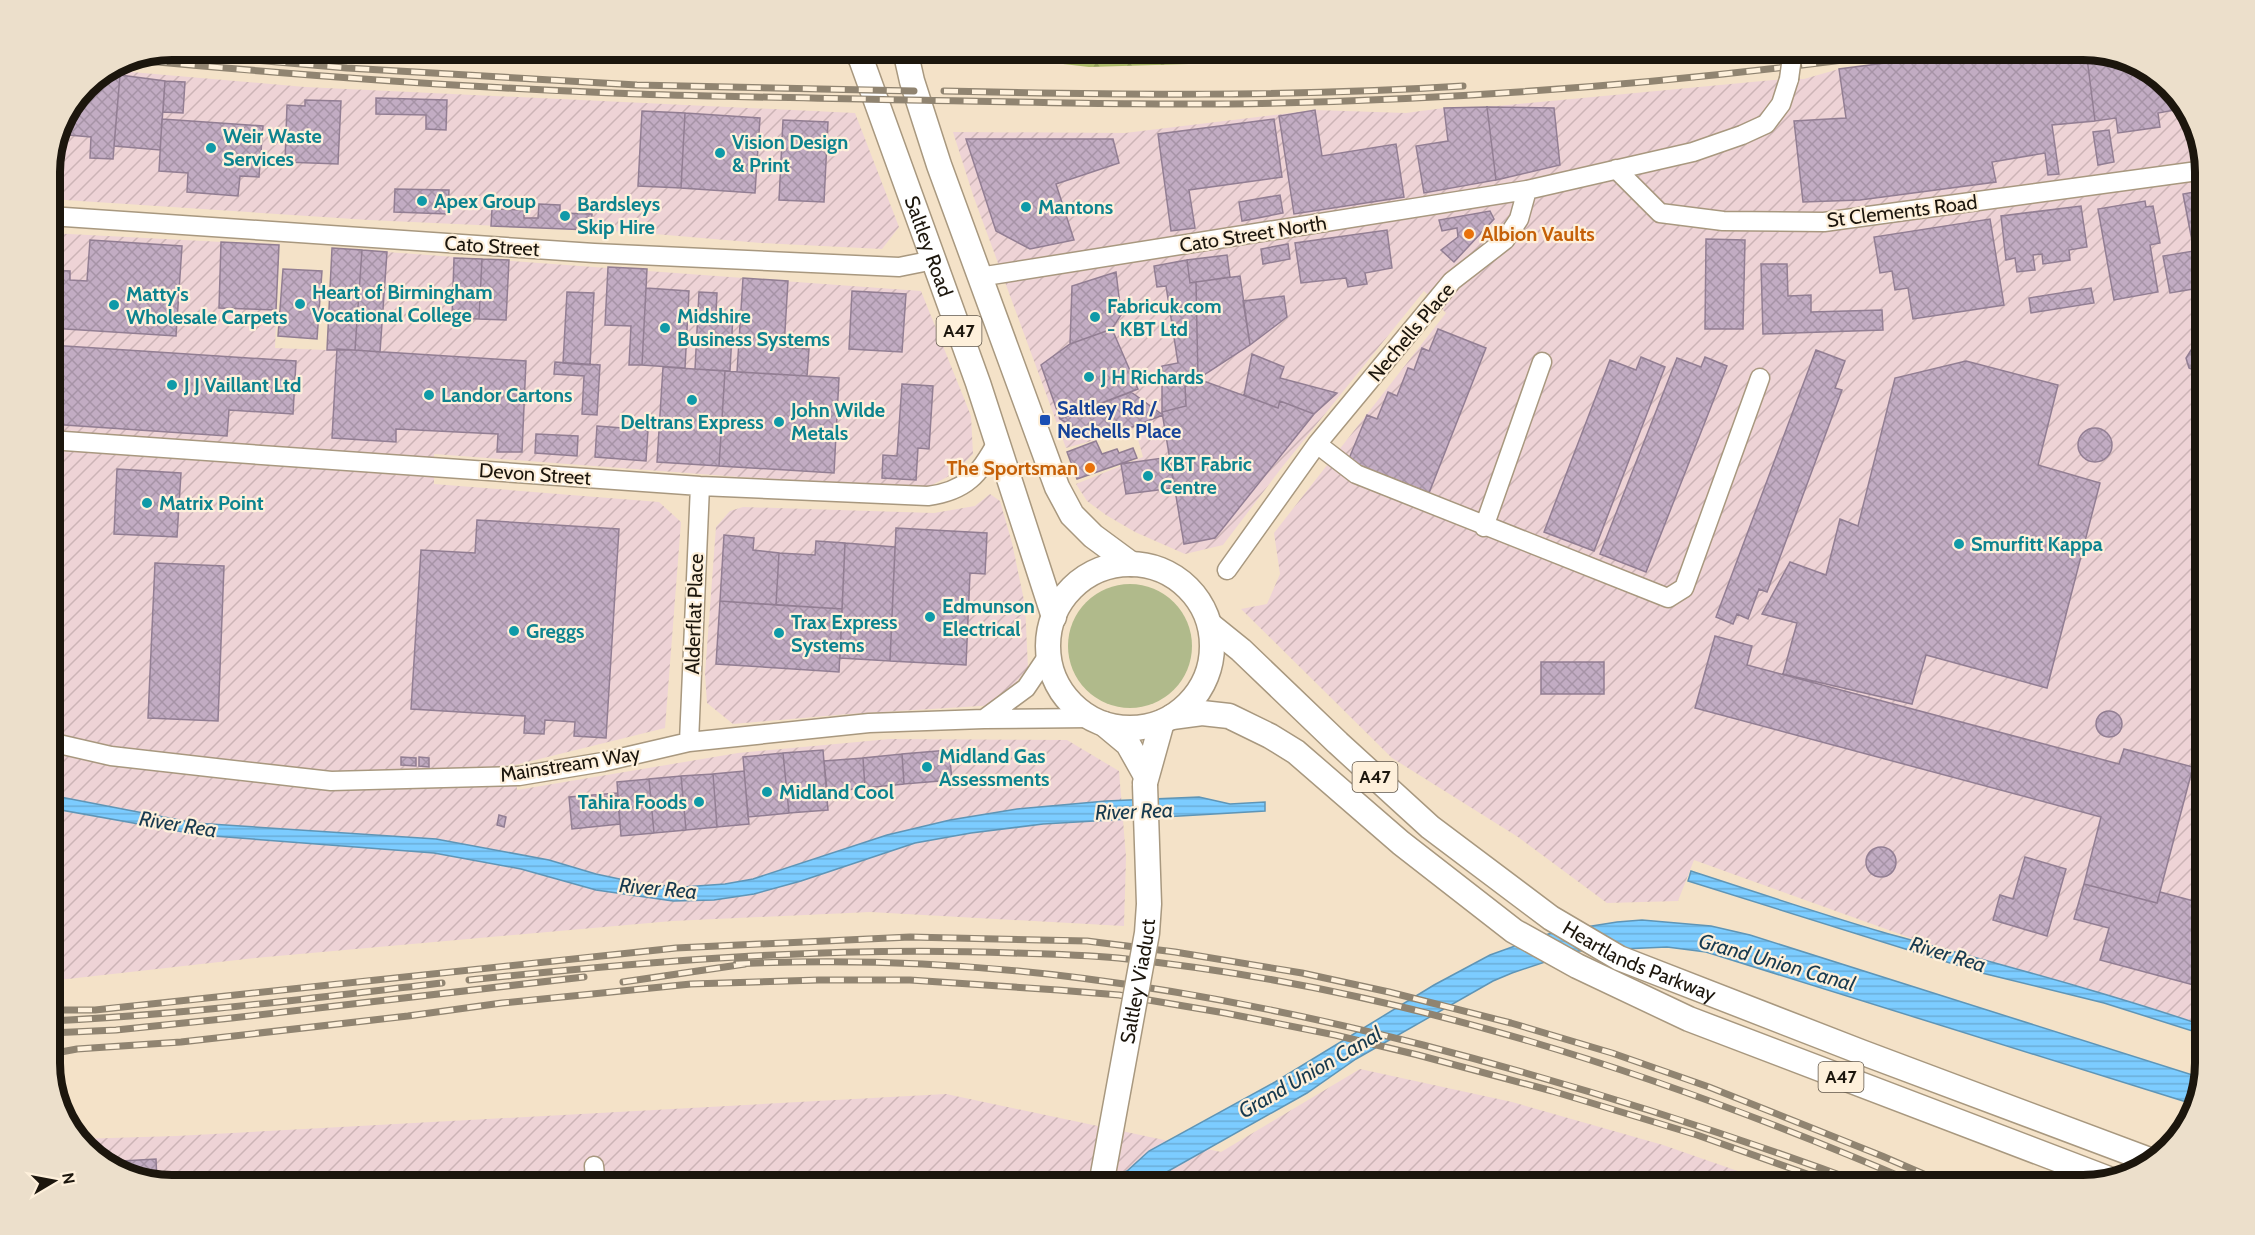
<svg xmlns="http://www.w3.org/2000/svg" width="2255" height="1235" font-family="Cabin,sans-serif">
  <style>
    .industrial { fill: url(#industrial-furrows) }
    .green { fill: #b0ba8b }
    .forest { fill: url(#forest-firs) }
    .water { fill: url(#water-rules); stroke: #5f95b6; stroke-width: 1.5 }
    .building { fill: url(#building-cross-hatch); stroke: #927e93; stroke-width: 1.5 }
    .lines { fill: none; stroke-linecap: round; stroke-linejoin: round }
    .minor-casing { stroke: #a8987f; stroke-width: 21 }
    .major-casing { stroke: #a8987f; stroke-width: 27 }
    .minor { stroke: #fff; stroke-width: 18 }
    .major { stroke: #fff; stroke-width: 24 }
    .rail-casing { stroke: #908471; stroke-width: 7 }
    .rail { stroke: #fef0db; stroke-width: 4.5; stroke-dasharray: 14; stroke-linecap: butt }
    .minor-bridge-casing { stroke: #a8987f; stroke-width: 21; stroke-linecap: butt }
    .major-bridge-casing { stroke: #a8987f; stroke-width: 27; stroke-linecap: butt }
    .minor-bridge { stroke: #fff; stroke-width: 18 }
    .major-bridge { stroke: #fff; stroke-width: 24 }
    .culture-dot { fill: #0f9aa8; stroke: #fef0db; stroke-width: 2 }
    .food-dot { fill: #e8710a; stroke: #fef0db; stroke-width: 2 }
    .transit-dot { fill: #1a4fb4; stroke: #fef0db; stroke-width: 2 }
    .labels { text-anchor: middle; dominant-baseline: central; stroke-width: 4.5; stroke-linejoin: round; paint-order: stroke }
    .shield { fill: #fef0db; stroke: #60574b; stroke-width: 1.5 }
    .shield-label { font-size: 18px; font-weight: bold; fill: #1c160d }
    .culture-label { font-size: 20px; font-weight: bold; fill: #0d838f; stroke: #fef0db; text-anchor: start }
    .street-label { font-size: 20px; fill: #1c160d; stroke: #fef0db }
    .food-label { font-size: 20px; font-weight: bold; fill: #c56008; stroke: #fef0db; text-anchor: start }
    .transit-label { font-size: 20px; font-weight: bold; fill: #164399; stroke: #fef0db; text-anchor: start }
    .water-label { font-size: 21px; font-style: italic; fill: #173a4f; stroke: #fef0db }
    .rim { fill: none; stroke: #1c160d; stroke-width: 8 }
  </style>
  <defs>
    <pattern id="industrial-furrows" width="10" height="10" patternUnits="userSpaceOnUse" patternTransform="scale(1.5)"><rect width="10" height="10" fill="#eed3d6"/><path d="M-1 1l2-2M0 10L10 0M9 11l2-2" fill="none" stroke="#ccb4b6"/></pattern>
    <pattern id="forest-firs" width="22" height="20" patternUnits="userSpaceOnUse" patternTransform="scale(1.5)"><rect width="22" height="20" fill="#aebc6a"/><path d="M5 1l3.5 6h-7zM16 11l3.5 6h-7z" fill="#95a15b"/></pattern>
    <pattern id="water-rules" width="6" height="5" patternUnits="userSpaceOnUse" patternTransform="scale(1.5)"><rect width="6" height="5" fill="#7cccff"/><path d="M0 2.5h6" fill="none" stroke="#6baed9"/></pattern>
    <pattern id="building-cross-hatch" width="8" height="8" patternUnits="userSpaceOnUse" patternTransform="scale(1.5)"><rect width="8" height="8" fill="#c2acc3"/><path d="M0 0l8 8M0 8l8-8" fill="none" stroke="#a693a6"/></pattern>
  </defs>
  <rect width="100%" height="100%" fill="#f4e2c8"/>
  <path class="industrial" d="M1986,50h97l55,12 47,42 20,60v862l-283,-84 -228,-82 -16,41 -71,2 -89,-66 -126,-79 -151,-149 26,-5 13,-30 -6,-41 172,-220 -22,-22 -141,175 -60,79 -38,9 -50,-22 -29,-17 -19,-14 -11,-17 67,-27 -8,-28 -69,19 -93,-253 -20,-63 172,1 190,-23 91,3 38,-5 43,-1 286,-27 31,-1 35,-10z
    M108,70l197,17 550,26 44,114 -17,22 -121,-6 -130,-11 -262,-12 -319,-21v-35l9,-40 26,-39z
    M50,233l229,12 -4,103 52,2 5,-102 589,43 50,125 2,38 -20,20 -25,13 -188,-10 -306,-23v30l225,18 22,20 -16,206 -150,37 2,25 221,-37 152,-14 177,1 52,31 7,86 -2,69 -254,-14 -198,9 -417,37 -205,23z
    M990,494l10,7 12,42 13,62 3,63 -31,37 -148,9 -116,10 -26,-21 -2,-29 11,-147 14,-16 13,-4 191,6 41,-7z
    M1360,1069l152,33 151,43 115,40h-1606l-55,-12 -39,-34 98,-3 770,-42 275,58z"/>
  <path class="green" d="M1068 646a62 62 0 1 1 124 0a62 62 0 1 1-124 0Z"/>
  <path class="forest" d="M962,50h514l-94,8 -293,9 -129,-15z"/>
  <path class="water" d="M50,795l145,28 241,16 113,21 47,14 47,10 40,3 42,-3 28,-5 134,-44 63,-15 67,-11 89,-8 93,-4 31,7 35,-2v9l-222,13 -72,9 -56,10 -114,38 -47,13 -40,6 -41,1 -77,-11 -75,-21 -87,-16 -234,-18 -150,-27z
    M1691,871c64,21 127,42 191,61 108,30 217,58 323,94v9l-101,-32 -122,-30 -294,-92z
    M1642,920l69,6 39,9 452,143 -6,27 -490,-153 -39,-5 -89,4 -66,22 -19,8 -137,78 -49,34 -158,89 -18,3h-38l34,-14 22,-20 126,-69 159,-97 56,-30 64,-23 63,-10z"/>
  <path class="building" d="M1986,50h100l9,71 -43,4 7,49 -11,1 -3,-22 -53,9 4,20 -136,18 -57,2 -9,-81 52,-3 -7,-49z
    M2086,50l52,12 35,31 2,17 -17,3 2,14 -42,6 -2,-15 -21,3z
    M102,74l18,1 -7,84 -23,-1 1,-21 -34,-3 2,-10 26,-39z
    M120,75l45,6 -5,69 -46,-4z
    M165,81l20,1 -2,31 -20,-1z
    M376,98l71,2 -1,30 -20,-1v-14l-50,-1z
    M305,100l36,1 -3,63 -53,-2 2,-57 18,1z
    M1487,107l67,1 6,57 -64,15z
    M1487,107l9,73 -72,13 -8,-47 32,-5 -4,-33z
    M1315,110l7,46 74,-12 8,53 -110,17 -15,-98z
    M642,111l43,2 -4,75 -43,-2z
    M685,113l75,5 -5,75 -74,-5z
    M162,119l101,7 -4,51 -19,-1 -2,20 -51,-4 1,-19 -29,-2z
    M1274,119l8,58 -93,13 6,38 -24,3 -13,-97z
    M783,120l45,2 -4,80 -45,-2z
    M2109,130l5,32 -16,3 -5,-33z
    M966,139h147l6,24 -63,21 18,56 -44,9 -34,-18z
    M395,189l54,1 -1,24 -54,-2z
    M2205,190v97l-35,6 -7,-37 31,-5 -11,-57z
    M1280,195l3,18 -41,8 -3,-19z
    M2145,201l1,6 7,-1 7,37 -10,2 8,47 -44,8 -16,-91z
    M539,204l21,1v8l32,1 -1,16 -100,-4 1,-17 32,1v8h14z
    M2081,206l6,41 -18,3 1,10 -27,4 -1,-10 -9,1 2,15 -18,2 -2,-14 -9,2 -5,-44z
    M1490,211l4,8 -40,43 -13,-12 17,-13 -1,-9 -15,3 -3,-11z
    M1990,219l14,86 -91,14 -5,-31 -13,2 -3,-19 -12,2 -6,-36z
    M1387,230l5,38 -27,5 2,11 -19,3 -2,-9 -45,5 -6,-40z
    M1706,239l39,1 -2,89h-38z
    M90,240l92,6 -6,90 -126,-8v-58l20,1v9l17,1z
    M221,242l58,3 -3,65 -57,-2z
    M1288,244l2,15 -27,5 -2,-15z
    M332,248l30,2 -7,100h-28z
    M362,250l25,2 -7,100 -25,-2z
    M1227,255l3,22 -40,6 -3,-23z
    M454,258l28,1 -3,60 -27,-1z
    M482,259l27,1 -3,60 -27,-1z
    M1187,260l3,23 6,-1 2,97 -5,5 -8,2 1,20 -24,6v-46l16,-3 -12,-77 -9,1 -3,-21z
    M1761,264h26l1,32 23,-1v17l71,-2 1,20 -120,4z
    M608,267l39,2 -5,96h-13l2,-39 -26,-1z
    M283,269l39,2 -5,68 -39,-3z
    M1116,272l4,33 8,-1 -16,25 -42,15 2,-58z
    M1240,276l10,69 -52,34 -2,-97z
    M743,278l45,3 -4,66 25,2 -2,27 -70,-4z
    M646,288l43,3 -4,77 -43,-3z
    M2091,288l3,15 -63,10 -2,-15z
    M852,291l54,3 -4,58 -53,-3z
    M567,292l27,1 -4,72 -27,-2z
    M699,292l18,1 -1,20 17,1 -3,57 -35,-2z
    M1284,296l3,21 -37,28 -7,-44z
    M1112,329l26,60 -78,30 -19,-54 29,-21z
    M1438,329l48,19 -57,145 -81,-32 19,-46 10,4 11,-27 9,4 11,-28 6,2 8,-22 7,3z
    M50,345l246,16 -3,53 -64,-4 -2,26 -177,-12z
    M2201,345l4,1v25l-5,2 -11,-5 -3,-10 7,-11z
    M337,349l189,12 -4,91h-25l1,-18 -102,-5v13l-64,-4z
    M1816,350l29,11 -10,27 7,2 -75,202 -8,-3 -11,30 -11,-5 -4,10 -17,-7z
    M1252,354l32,13 -4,11 57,15 -23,21 -34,-13 -2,7 -34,-13z
    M1641,357l24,10 -71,184 -50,-19 66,-172 26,10z
    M1705,357l22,9 -81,206 -46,-18 77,-196 24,9z
    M1966,361l92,24 -20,80 62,18 -53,205 -121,-33 -14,49 -129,-30 14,-51 -35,-9 28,-52 36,13 14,-56 18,7 37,-148z
    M555,362l45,3 -3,50 -15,-1 2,-38 -30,-2z
    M663,367l62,4 -6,95 -62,-4z
    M725,371l114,7 -5,95 -115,-7z
    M1198,379l80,29 2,-7 34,13 -99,124 -31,6 -22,-132 24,-6 -1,-20 8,-2z
    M902,384l31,2 -4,63 -11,-1 -2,32 -34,-2 1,-23 14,1z
    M1131,392l32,23 -59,23 -2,-5 -12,4 -30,-18z
    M597,426l51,4 -2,31 -51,-4z
    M2078 445a17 17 0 1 1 34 0a17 17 0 1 1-34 0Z
    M536,434l42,2 -1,20 -42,-3z
    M1096,441l6,13 15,-5 2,4 14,-5 4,10 -60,21 -10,-27z
    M1170,457l4,31 -48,6 -5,-30z
    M117,469l64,4 -4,64 -63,-3z
    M477,520l142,9 -13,209 -32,-2 1,-14 -30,-2 -1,14 -20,-1 1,-17 -114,-7 10,-159 54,3z
    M896,528l91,5 -2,41 -15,-1 -4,92 -76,-4z
    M724,535l30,3 -1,12 26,3 -3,52 -56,-4z
    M816,541l29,2 -3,66 -66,-4 3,-52 36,2z
    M845,543l50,4 -5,114 -50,-3z
    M155,563l69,3 -6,155 -70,-3z
    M720,601l122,8 -3,63 -123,-8z
    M1715,636l37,10 -5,19 372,99 5,-15 69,18 -36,136 -73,-19 17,-67 -406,-109z
    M1541,662h63v32h-63z
    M2096 724a13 13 0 1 1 26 0a13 13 0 1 1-26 0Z
    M823,750l5,60 -39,3 -6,-60z
    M949,750l3,30 -48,4 -2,-30z
    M783,753l6,60 -41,4 -5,-60z
    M902,754l2,30 -39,4 -2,-30z
    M401,757l15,1v8l-15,-1z
    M419,757l10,1v9l-10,-1z
    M863,758l2,30 -20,2 1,9 -18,1 -4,-39z
    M744,771l5,53 -32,3 -4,-53z
    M713,774l4,53 -31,3 -5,-54z
    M681,776l5,54 -32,3 -5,-54z
    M649,779l5,54 -33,3 -4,-54z
    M617,793l3,31 -48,5 -3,-32z
    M499,815l7,2 -2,10 -7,-2z
    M1866 862a15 15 0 1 1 30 0a15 15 0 1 1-30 0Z
    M2025,857l41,12 -19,67 -54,-16 7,-25 13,4z
    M2084,884l73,19 3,-11 45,12v84l-105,-28 9,-32 -35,-9z
    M156,1159l1,23 -40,-9 -12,-11z"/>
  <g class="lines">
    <g class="minor-casing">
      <path id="minor" d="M1616,169l44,44 63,8 101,1 381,-52
        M50,216l544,37 305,14 35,-7
        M979,277l548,-87
        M50,440l650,46 228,10c38,-5 52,-22 69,-54
        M1317,444l39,30 312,124 16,-10 76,-210
        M1484,527l58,-165
        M1227,570l90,-126 135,-163 53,-41 14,-21 8,-29 166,-38 49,-17 24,-11 15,-20 8,-25
        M984,719l42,-31 23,-34
        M50,742l61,14 220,25 188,-5 84,-14 86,-20 180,-19 115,-4 107,-1
        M689,742l11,-256
        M594,1166l2,19"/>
    </g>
    <g class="major-casing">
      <g id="major">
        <path id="s1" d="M855,50l6,9 117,324 76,234"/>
        <path d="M905,50l7,31 27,84 118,322 15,28 21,21 38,28"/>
        <circle cx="1130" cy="646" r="82"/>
        <path id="s2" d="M1210,625l31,25 97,93 92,84 121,91 68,40 242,94 291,109"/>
        <path d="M1172,717l30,-4 27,3 41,20 26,16 105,91 113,88 63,35 112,53 420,160"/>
        <path d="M1104,724l24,20 18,32"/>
        <path d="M1145,783l17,-61"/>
      </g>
    </g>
    <use href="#minor" class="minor"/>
    <use href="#major" class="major"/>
    <g class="rail-casing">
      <path id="rail" d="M160,52l187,16 290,17 277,6
        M125,59c171,16 342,29 513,35 90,3 181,4 271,6 123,2 247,6 370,3 213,-5 427,-23 638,-53
        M944,91c173,4 346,6 519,-5
        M736,964c237,-12 458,23 687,81 150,39 298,86 444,140
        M469,980c181,-19 362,-34 544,-27 35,1 70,2 105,5 282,29 544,116 802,227
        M623,982l122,-18
        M50,1010h45l581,-62 234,-11 177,4 88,11 127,21 87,19 122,31 101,30 97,34 173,69 67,29
        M50,1021c131,-6 262,-23 392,-38
        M50,1033l66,-3 116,-12 352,-41
        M50,1054l27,-5 104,-7 227,-26 94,-13 189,-19 128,-4h91l148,10 61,5 106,18 110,22 83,20 134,36 145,44 141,50"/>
    </g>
    <use href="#rail" class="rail"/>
    <g class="minor-bridge-casing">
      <path id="minor-bridge" d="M1789,79l4,-29"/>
    </g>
    <g class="major-bridge-casing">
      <g id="major-bridge">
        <path id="s3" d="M1101,1185l46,-252 2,-29 -4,-119"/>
      </g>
    </g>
    <use href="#minor-bridge" class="minor-bridge"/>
    <use href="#major-bridge" class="major-bridge"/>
  </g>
  <g class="culture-dot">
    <circle cx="211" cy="148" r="6"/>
    <circle cx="720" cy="153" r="6"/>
    <circle cx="422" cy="201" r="6"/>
    <circle cx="1026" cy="207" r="6"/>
    <circle cx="565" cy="216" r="6"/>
    <circle cx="300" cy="304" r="6"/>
    <circle cx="114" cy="305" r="6"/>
    <circle cx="1095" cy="317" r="6"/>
    <circle cx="665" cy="328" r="6"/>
    <circle cx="1089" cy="377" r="6"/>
    <circle cx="172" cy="385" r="6"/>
    <circle cx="429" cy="395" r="6"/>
    <circle cx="692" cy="400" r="6"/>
    <circle cx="779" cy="422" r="6"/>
    <circle cx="1148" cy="476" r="6"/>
    <circle cx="147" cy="503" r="6"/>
    <circle cx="1959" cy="544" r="6"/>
    <circle cx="930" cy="617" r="6"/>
    <circle cx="514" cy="631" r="6"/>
    <circle cx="779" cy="633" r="6"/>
    <circle cx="927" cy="767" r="6"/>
    <circle cx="767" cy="792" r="6"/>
    <circle cx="699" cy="802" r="6"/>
  </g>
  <g class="food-dot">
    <circle cx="1469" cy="234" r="6"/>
    <circle cx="1090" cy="468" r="6"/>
  </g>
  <rect class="transit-dot" x="1039" y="414" width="12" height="12" rx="3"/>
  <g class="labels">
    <g class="shield">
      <rect x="936.5" y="316" width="45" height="30" rx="4.5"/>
      <rect x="1352.5" y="762" width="45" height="30" rx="4.5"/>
      <rect x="1818.5" y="1062" width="45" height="30" rx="4.5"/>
    </g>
    <g class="shield-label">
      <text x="959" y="331">A47</text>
      <text x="1375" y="777">A47</text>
      <text x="1841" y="1077">A47</text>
    </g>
    <g class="culture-label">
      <text x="223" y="136">Weir Waste<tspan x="223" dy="23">Services</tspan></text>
      <text x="732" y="142">Vision Design<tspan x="732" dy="23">&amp; Print</tspan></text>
      <text x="434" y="201">Apex Group</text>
      <text x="577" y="204">Bardsleys<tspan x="577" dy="23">Skip Hire</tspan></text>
      <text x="1038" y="207">Mantons</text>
      <text x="312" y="292">Heart of Birmingham<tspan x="312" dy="23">Vocational College</tspan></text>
      <text x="126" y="294">Matty's<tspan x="126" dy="23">Wholesale Carpets</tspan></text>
      <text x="1107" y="306">Fabricuk.com<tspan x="1107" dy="23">- KBT Ltd</tspan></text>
      <text x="677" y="316">Midshire<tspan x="677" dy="23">Business Systems</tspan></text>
      <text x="1101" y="377">J H Richards</text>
      <text x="184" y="385">J J Vaillant Ltd</text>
      <text x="441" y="395">Landor Cartons</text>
      <text x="791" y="410">John Wilde<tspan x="791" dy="23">Metals</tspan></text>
      <text x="692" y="422" text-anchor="middle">Deltrans Express</text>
      <text x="1160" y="464">KBT Fabric<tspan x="1160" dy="23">Centre</tspan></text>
      <text x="159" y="503">Matrix Point</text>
      <text x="1971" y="544">Smurfitt Kappa</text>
      <text x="942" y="606">Edmunson<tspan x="942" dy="23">Electrical</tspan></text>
      <text x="791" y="622">Trax Express<tspan x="791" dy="23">Systems</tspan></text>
      <text x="526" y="631">Greggs</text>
      <text x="939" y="756">Midland Gas<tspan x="939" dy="23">Assessments</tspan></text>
      <text x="779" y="792">Midland Cool</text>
      <text x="687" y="802" text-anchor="end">Tahira Foods</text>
    </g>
    <g class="street-label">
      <text transform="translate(1902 211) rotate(-7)">St Clements Road</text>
      <text transform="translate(1253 234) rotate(-9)">Cato Street North</text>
      <text transform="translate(492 246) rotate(4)">Cato Street</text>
      <text stroke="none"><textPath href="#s1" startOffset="210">Saltley Road</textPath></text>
      <text transform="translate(1411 332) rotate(-50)">Nechells Place</text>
      <text transform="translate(535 474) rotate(4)">Devon Street</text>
      <text transform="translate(694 614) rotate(-88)">Alderflat Place</text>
      <text transform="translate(570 764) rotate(-9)">Mainstream Way</text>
      <text stroke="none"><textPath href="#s2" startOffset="549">Heartlands Parkway</textPath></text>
      <text stroke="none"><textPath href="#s3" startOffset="207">Saltley Viaduct</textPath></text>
    </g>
    <g class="food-label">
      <text x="1481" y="234">Albion Vaults</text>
      <text x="1078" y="468" text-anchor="end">The Sportsman</text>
    </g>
    <g class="transit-label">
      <text x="1057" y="408">Saltley Rd /<tspan x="1057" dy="23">Nechells Place</tspan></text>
    </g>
    <g class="water-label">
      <text transform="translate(1134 811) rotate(-2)">River Rea</text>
      <text transform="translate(178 824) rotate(9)">River Rea</text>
      <text transform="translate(658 888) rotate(5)">River Rea</text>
      <text transform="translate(1948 954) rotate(17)">River Rea</text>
      <text transform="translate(1777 962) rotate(16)">Grand Union Canal</text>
      <text transform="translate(1310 1072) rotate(-30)">Grand Union Canal</text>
    </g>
  </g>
  <path d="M0 0H2255V1235H0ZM172 60H2083A112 112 0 0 1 2195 172V1063A112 112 0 0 1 2083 1175H172A112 112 0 0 1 60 1063V172A112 112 0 0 1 172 60Z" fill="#ecdfcb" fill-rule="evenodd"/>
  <path class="rim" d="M172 60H2083A112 112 0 0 1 2195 172V1063A112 112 0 0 1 2083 1175H172A112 112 0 0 1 60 1063V172A112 112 0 0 1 172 60Z"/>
  <g transform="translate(54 1181) rotate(80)" stroke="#fef0db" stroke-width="4.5" paint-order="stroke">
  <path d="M0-4.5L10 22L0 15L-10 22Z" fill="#1c160d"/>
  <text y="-9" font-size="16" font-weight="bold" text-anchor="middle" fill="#1c160d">N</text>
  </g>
</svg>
